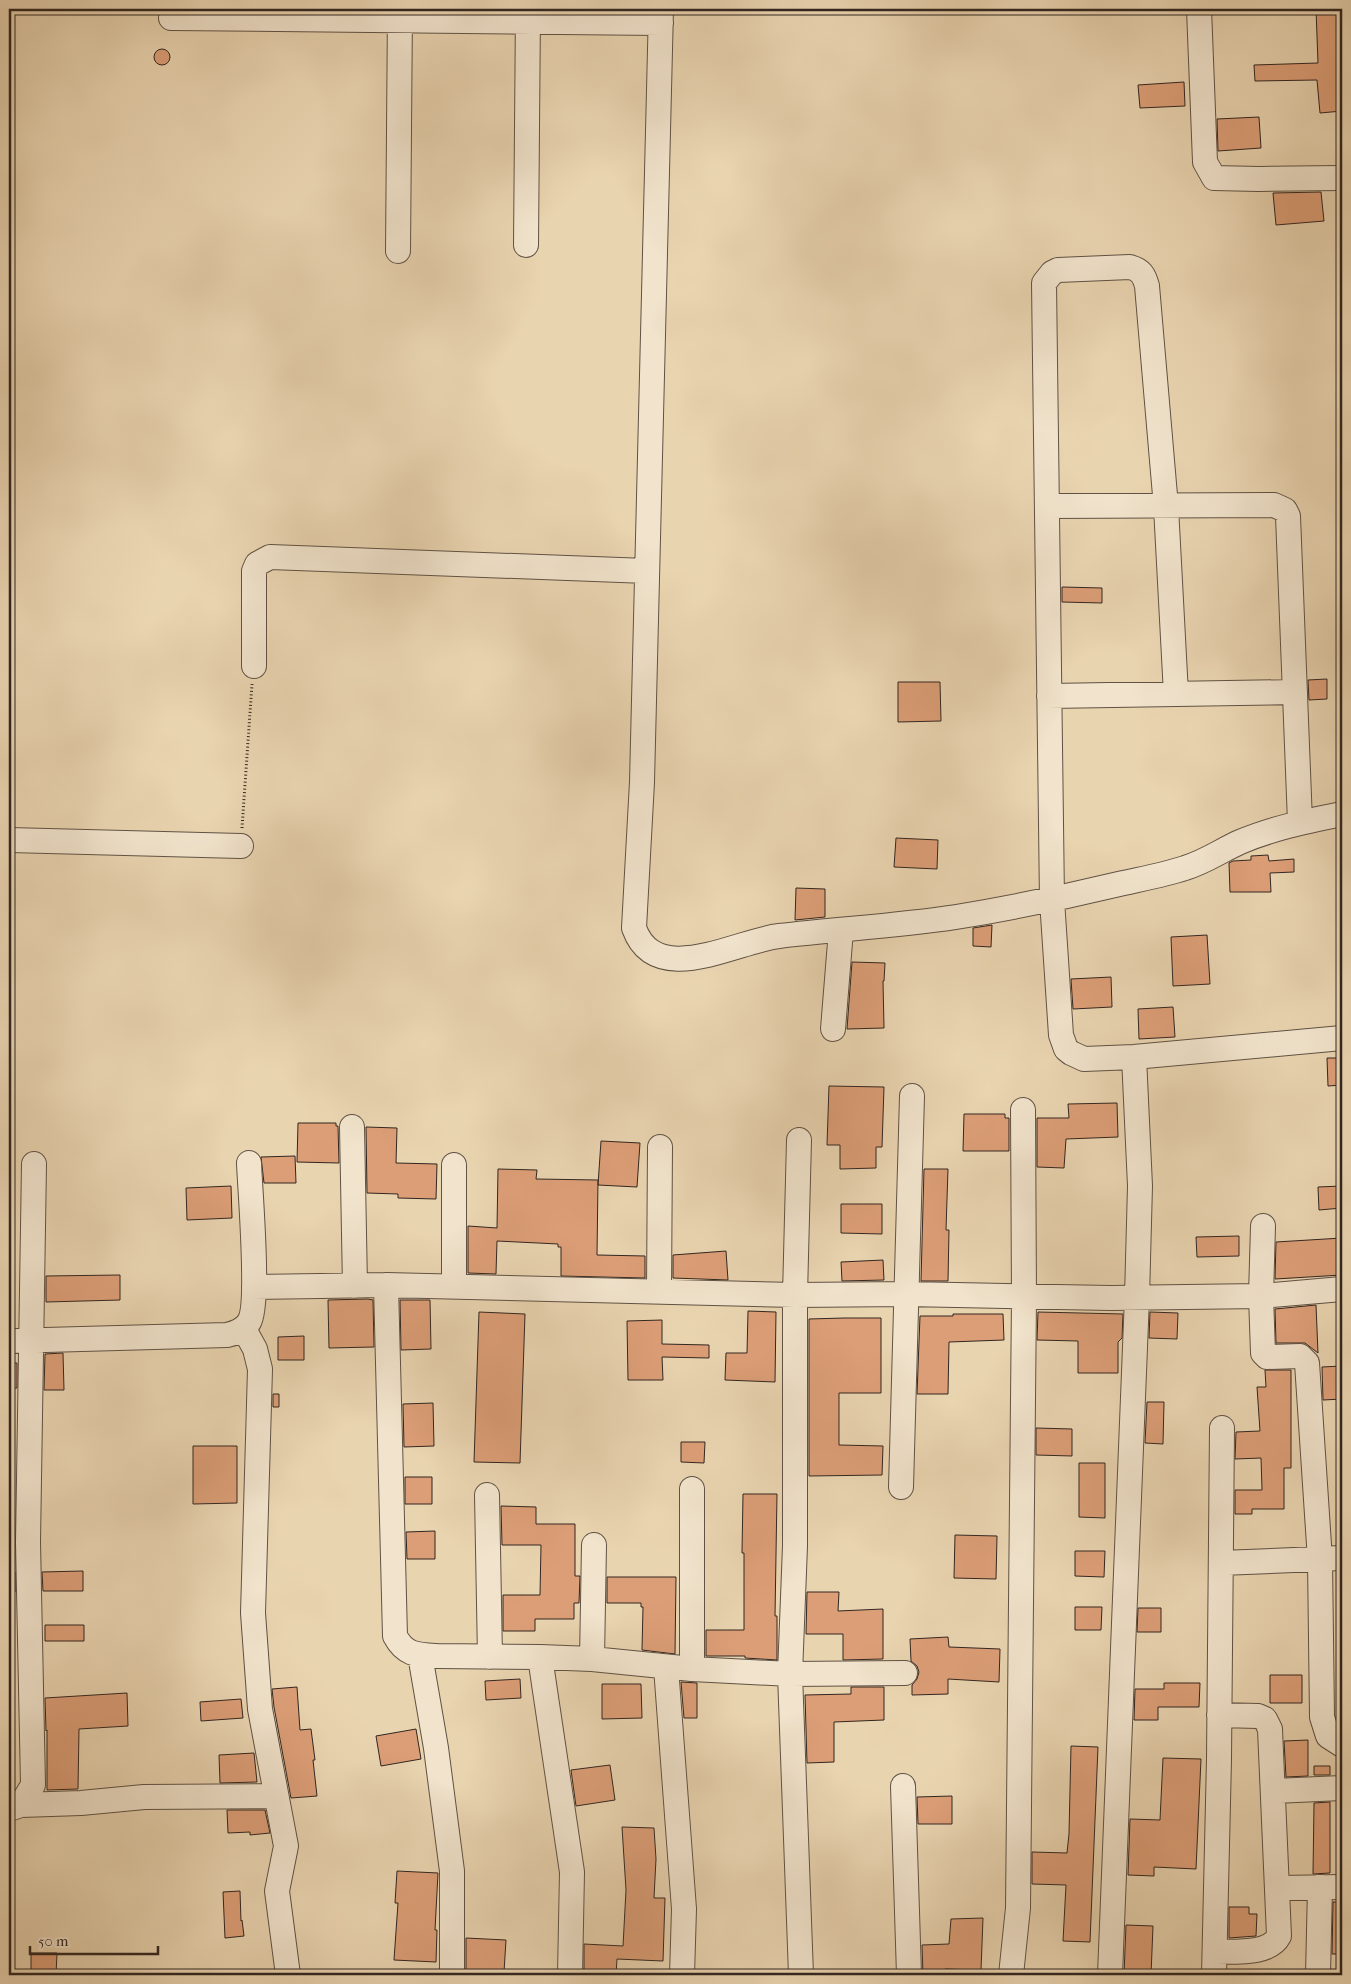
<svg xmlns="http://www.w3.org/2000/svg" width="1351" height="1984" font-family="'IM FELL French Canon',serif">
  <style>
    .building { fill: #dc9e77; stroke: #322620 }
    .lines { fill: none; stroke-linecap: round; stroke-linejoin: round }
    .minor-casing { stroke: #605244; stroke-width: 26 }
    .path { stroke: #322620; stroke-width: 3; stroke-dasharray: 1 2.5; stroke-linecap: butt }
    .minor { stroke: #f1e3cc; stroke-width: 24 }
  </style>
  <rect width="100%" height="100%" fill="#e9d4b0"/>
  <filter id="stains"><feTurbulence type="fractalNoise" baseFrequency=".004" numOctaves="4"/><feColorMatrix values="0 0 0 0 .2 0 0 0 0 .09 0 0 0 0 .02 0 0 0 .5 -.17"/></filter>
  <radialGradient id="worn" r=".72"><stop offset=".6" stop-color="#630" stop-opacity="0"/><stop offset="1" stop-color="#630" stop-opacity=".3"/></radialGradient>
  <path class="building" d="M1316,9h26v102l-22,2 -3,-33 -62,1 -1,-16 64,-2z
    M154 57a8 8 0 1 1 16 0a8 8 0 1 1-16 0Z
    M1184,82l1,24 -45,2 -2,-23z
    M1259,117l2,31 -43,3 -1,-32z
    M1321,192l3,29 -48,4 -3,-32z
    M1062,587l40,1v15l-40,-1z
    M1327,679v20l-18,1 -1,-20z
    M898,682h42l1,39 -43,1z
    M896,838l42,2 -1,29 -43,-2z
    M1268,855l1,6 25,-2v13l-24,1 1,19h-41l-1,-29 4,-2 18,-1v-4z
    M796,888l29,1v28l-30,3z
    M992,925l-1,22 -18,-1v-18z
    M1207,935l3,49 -37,2 -2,-49z
    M852,962l33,1 -1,18h-1l1,47 -37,1z
    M1111,977l1,30 -39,2 -2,-30z
    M1173,1007l2,30 -36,2 -1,-30z
    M1327,1058h15v27l-14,1z
    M829,1086l55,1 -2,60h-6v21l-36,1v-24h-13z
    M1117,1103l1,34 -52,2 -2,29 -27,-1v-49h32l-1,-14z
    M964,1114h41v4h4v33h-46z
    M298,1123h38v3h2l1,37 -42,-1z
    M366,1127l31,1 -1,35 41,1 -1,35 -38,-1v-4l-31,-1z
    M601,1141l39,2 -3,44 -39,-2z
    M295,1156l1,27h-32l-3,-26z
    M498,1169l39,1 -1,9 62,1 -1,75 48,1v22l-84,-2v-29h-3v-3l-61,-3 -1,33 -28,-1v-47l29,2z
    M924,1169h24l-2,61h3l-1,51h-27z
    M231,1186l1,32 -45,2 -1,-32z
    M1342,1186v22l-23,2 -1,-23z
    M841,1204h41v30l-41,-1z
    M1239,1236v20l-42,1 -1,-20z
    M1342,1238v37l-67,4 1,-37z
    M726,1251l2,29 -55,-2v-23z
    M883,1260l1,20 -42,1 -1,-19z
    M120,1275v25l-74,2v-26z
    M368,1299l5,1 1,47 -45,1 -1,-48z
    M400,1300h30l1,49 -30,1z
    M1316,1305l2,48 -13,-10h-29l-1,-34z
    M748,1311l28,1 -1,70 -50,-2 1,-27h21z
    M479,1312l46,2 -5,149 -46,-1z
    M1038,1312l85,2 -1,24 -4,4v31h-40v-32l-41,-1z
    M1150,1312l28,1 -1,26 -28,-1z
    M953,1314h50l1,26 -55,2 -1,52h-31l3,-78h33z
    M844,1318h37v75h-42v52l44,1 -1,29 -73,1v-157z
    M662,1320v24l47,1v13l-47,-1 1,23h-35l-1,-59z
    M304,1336v24h-26v-23z
    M63,1353l1,37h-20l1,-36z
    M9,1363h8v25h-8z
    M1342,1366v33l-19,1 -1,-33z
    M1265,1370h26v98h-7v41h-32v5h-17v-24h27l-1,-32 -26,1 1,-27 24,-1 -3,-44h9z
    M273,1394h6v13h-6z
    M1147,1402h17l-1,42 -18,-1z
    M433,1403l1,43 -30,1 -1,-43z
    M1036,1428l36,1v27l-36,-1z
    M681,1442h24l-1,21 -23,-1z
    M193,1446h44v57l-44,1z
    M1079,1463h26v55l-26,-1z
    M405,1477h27v27h-27z
    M743,1494h34l-2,122h2v44l-32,-2v-2h-39v-26h38v-77h-2z
    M501,1506l35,1v17h39v52h5l-1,27h-5v16h-39v12h-32v-36h37l1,-50h-39z
    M435,1531v28h-28l-1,-27z
    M955,1535l42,1 -1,43 -42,-1z
    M1075,1551h30l-1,26 -29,-1z
    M83,1571v20h-40l-1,-19z
    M9,1572h6v20h-6z
    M607,1577h69l-1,77 -33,-4 1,-43h-2v-4h-34z
    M807,1592h32l-1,19 45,-2v50l-40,1v-26h-37z
    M1075,1607h27l-1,23h-26z
    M1138,1608h23v24h-24z
    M45,1625h39v16h-39z
    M948,1637l1,10 51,2 -1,33 -51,-3v15l-36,1v-10l5,-6 2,-7 -2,-6 -6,-5 -1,-22z
    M1270,1675h32v28h-32z
    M520,1679l1,19 -35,2 -1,-19z
    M681,1682l16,1v35h-13z
    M1164,1683h36l-1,24h-41v13h-24l1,-31h29z
    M602,1684h39l1,34 -40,1z
    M297,1687l3,43 11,-1 4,31h-2l4,36 -26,2 -17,-91 -2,-18z
    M851,1687h33v33l-50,2v40l-27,1 -2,-68 46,-1z
    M127,1693l1,33 -49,3 -1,60 -31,1v-60l-1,1 -1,-33z
    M241,1699l2,19 -42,3 -1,-19z
    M416,1729l5,30 -40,7 -5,-30z
    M1308,1740v36l-22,1 -2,-36z
    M1071,1746l27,1 -8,195 -27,-1 3,-56 -34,-1v-32l35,1 2,-19z
    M254,1753l3,29 -37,1 -1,-28z
    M1163,1758l38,1 -5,110 -42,-2v9l-26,-1 2,-56 30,1z
    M610,1765l5,35 -39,6 -5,-36z
    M1314,1766h16v9h-16z
    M952,1796v28h-34l-1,-27z
    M1330,1802v71l-17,1 1,-71z
    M227,1810h38l5,23 -20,2v-3l-22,1z
    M622,1827l32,1 2,31 -2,39h11l-2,63 -46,-2 -1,16h-32v-31l39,2 3,-56z
    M397,1871l41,2 -3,57h2l-1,32 -42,-2 4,-57h-3z
    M240,1891l1,30 1,-1 2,16 -19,2 -2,-46z
    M1333,1902h9v52h-10z
    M1229,1907h20v7h8l-1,22 -27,2z
    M983,1918l-2,52 -36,-1v6h-22l-1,-30 27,-1 2,-25z
    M1126,1925l27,1 -2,49h-27z
    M466,1938l40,2 -2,32 -38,-2z
    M31,1953h26l-1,22h-25z"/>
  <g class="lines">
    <g class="minor-casing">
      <path id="minor" d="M661,9l-19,773 -8,146c22,61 102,13 145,8 59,-7 118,-10 177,-19 55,-9 109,-20 163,-33 22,-5 45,-9 66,-16 20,-6 37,-18 55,-26 33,-14 68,-21 102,-28
        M1199,9l6,153 9,16 45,1 83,-1
        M171,18l490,5
        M526,245l2,-236
        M398,251l2,-242
        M1047,506l227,-1 11,5 3,6 12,306
        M254,666v-95l3,-7 13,-7 377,14
        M1176,694l-10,-187 -19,-221c-3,-11 -6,-16 -17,-19l-72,3 -6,3 -8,10 8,617 9,135 5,14 5,4 13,6 50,-2 208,-19
        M1049,696l246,-4
        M9,840l232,6
        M833,1029l8,-99
        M352,1127l3,159
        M799,1140l-4,155v251l-5,128 11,301
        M1263,1226l-2,70 2,57 4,4 33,-1 7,7 13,197 2,157 6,19 14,9
        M386,1285l9,351c10,19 22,19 42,20l103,1 52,2 100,10 98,5 115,-1
        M454,1286v-121
        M254,1287l132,-2 409,10 111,-1 205,4 150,-2 81,-7
        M659,1290l1,-143
        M244,1329l11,20 5,20 -7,244 7,96 26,137 -9,45 11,84
        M9,1341l218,-6c9,-2 17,-5 22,-13 11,-17 1,-132 0,-159
        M901,1487l11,-391
        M692,1489v180
        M487,1495l3,162
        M1221,1563l121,-5
        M420,1655l16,93 16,123v104
        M540,1657l32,215 -2,103
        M592,1659l2,-114
        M666,1667l18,242 -2,66
        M903,1786l6,189
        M1274,1791l68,-3
        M21,1805l60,-2 63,-6 132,-1
        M9,1809l12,-4 12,-20 -5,-243 6,-378
        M1278,1888l64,-1
        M1215,1952c20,-1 54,3 64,-16l-9,-207 -5,-10 -7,-3 -39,-1
        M1011,1975l7,-67 6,-610 -1,-188
        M1110,1975l27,-678 3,-111 -6,-129
        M1214,1975l5,-216 3,-331
        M1318,1975l2,-88"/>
    </g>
    <path class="path" d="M242,828l10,-144"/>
    <use href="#minor" class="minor"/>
  </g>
  <rect width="1351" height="1984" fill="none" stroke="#e9d4b0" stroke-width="30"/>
  <rect x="10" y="10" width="1331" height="1964" fill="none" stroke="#322620" stroke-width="2.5"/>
  <rect x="15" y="15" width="1321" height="1954" fill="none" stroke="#322620"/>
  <path d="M30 1946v8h128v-8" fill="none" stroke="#322620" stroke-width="2.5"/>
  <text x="38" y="1946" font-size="15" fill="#322620" stroke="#f1e3cc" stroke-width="4" paint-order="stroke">50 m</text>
  <rect width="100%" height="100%" filter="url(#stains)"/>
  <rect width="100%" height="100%" fill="url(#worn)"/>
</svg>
